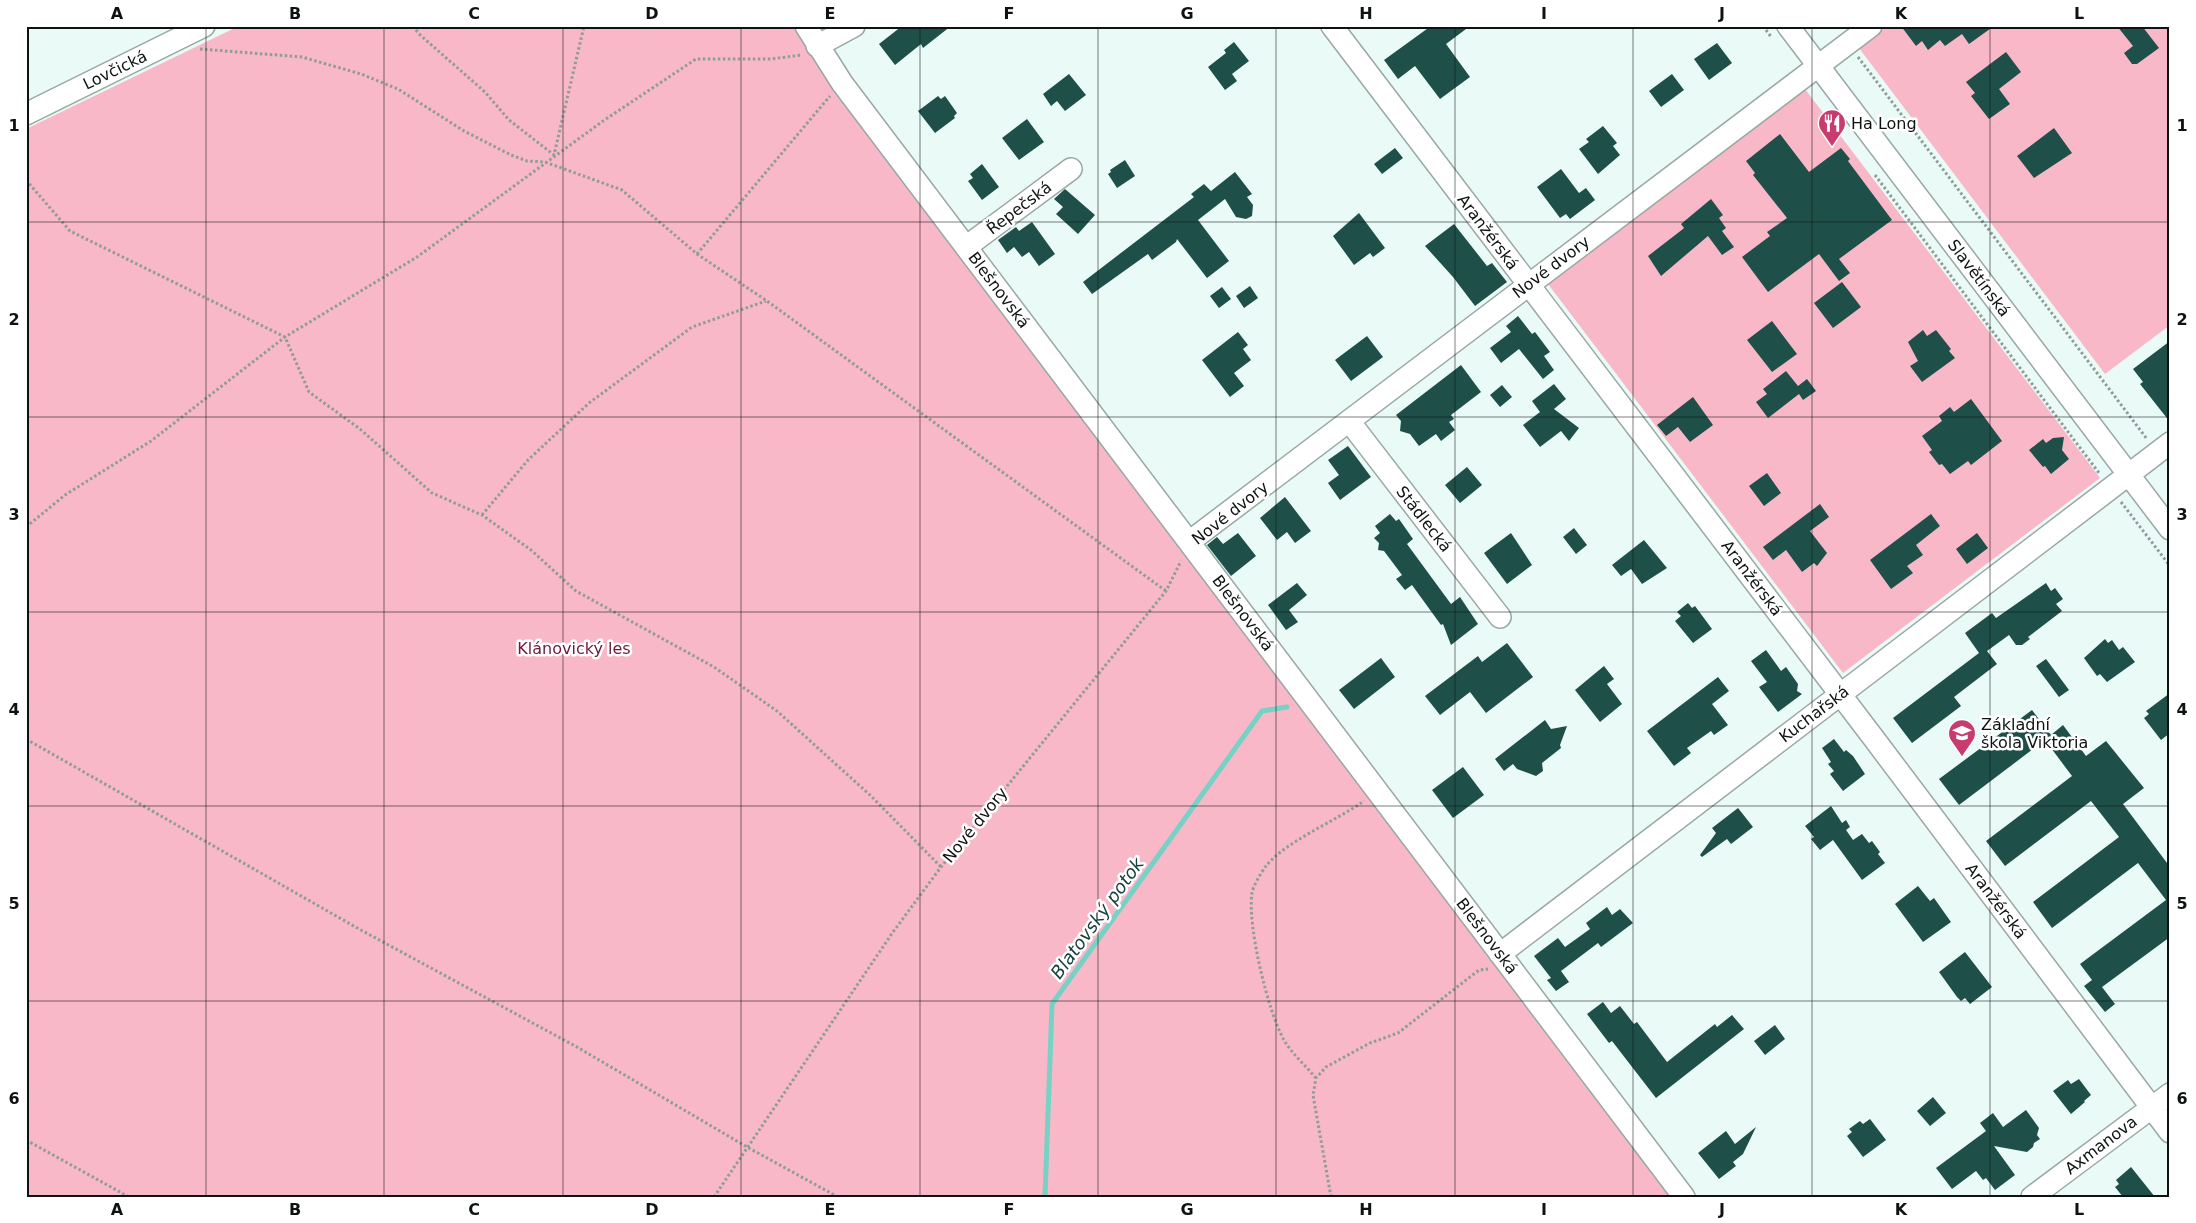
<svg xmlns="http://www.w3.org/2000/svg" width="2196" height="1223" font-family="'DejaVu Sans',sans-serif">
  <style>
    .green { fill: #f8b8c8 }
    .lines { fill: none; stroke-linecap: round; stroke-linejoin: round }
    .stream { stroke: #75d2c4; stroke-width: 5 }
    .building { fill: #1e5049 }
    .minor-casing { stroke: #99a8a5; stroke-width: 24 }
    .path { stroke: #909c99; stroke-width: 3; stroke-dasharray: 2.5 2.5; stroke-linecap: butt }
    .minor { stroke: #fff; stroke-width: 21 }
    .grid { fill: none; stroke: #0e1312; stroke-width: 1; stroke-opacity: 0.55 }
    .labels { text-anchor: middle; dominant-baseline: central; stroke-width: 5; stroke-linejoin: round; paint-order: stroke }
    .street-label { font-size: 16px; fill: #0e1312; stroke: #fff }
    .poi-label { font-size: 16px; fill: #0e1312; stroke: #fff; text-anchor: start }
    .park-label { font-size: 16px; fill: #6f193a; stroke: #fff }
    .water-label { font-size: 18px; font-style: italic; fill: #16413b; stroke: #fff }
    .neatline { fill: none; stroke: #0e1312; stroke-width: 2 }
    .grid-label { font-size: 16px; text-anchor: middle; font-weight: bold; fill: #0e1312 }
  </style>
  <rect width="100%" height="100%" fill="#eafaf6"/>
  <path class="green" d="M239,26h556l9,16 409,544 361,485 96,126h-1644v-1068z
    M1887,26h283v299l-65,49 -246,-326z
    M1805,89l295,389 -257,195 -295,-389z"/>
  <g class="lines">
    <path class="stream" d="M1045,1197l7,-193 210,-293 25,-4"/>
  </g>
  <path class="building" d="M902,26h49l-28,22 -2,-4 -26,21 -16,-21z
    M1431,26h39l-24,18 24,33 -30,22 -25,-33 -17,13 -14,-19z
    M1901,26h93l-25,18 -7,-10 -17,12 -5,-6 -12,10 -6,-9 -6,5z
    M2117,26h25l17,22 -22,16h-5l-8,-11 9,-7z
    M1234,42l15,19 -17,13 5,7 -12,9 -17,-23 18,-14 -2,-3z
    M1717,43l15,20 -23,17 -15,-21z
    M2006,52l15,20 -22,17 11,15 -21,15 -18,-23 4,-3 -9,-11z
    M1069,74l17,21 -21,16 -8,-10 -6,5 -8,-12z
    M1672,74l12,16 -23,17 -12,-16z
    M938,96l3,3 4,-3 12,17 -3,3 1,2 -20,15 -17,-22z
    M1027,119l17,23 -25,18 -17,-22z
    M1603,126l14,17 -4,3 7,9 -22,19 -19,-25 10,-7 -3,-3z
    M2054,128l18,25 -38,25 -17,-22z
    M1780,134l29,38 32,-24 9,11 -2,2 44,59 -53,39 11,14 -11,8 -20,-27 -51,38 -26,-35 28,-21 -3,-4 20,-14 -34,-43 2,-2 -9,-12z
    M1395,148l8,10 -21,16 -8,-10z
    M1125,160l10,16 -18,12 -9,-14 3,-2 -1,-2z
    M982,164l17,23 -17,13 -14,-19 5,-3 -3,-4z
    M1561,169l18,24 7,-5 9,12 -25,19 -4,-5 -6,4 -23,-31z
    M1235,172l17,22 -5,3 6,8 -1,11 -6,3 -10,-2 -11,-18 -27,21 31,41 -22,17 -30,-39 -1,3 -24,18 -4,-6 -56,40 -9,-12 111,-85 -3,-3 13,-10 7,7z
    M1065,189l30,26 -17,19 -22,-20 7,-7 -9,-8z
    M1711,199l12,16 -4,3 7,10 -4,3 12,16 -12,8 -14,-19 -47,40 -13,-20 35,-27 1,-1 -3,-4z
    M1359,213l26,35 -12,9 -3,-4 -16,12 -21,-29z
    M1032,222l23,32 -16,12 -10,-14 -7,5 -8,-10 -7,6 -9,-13 18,-13 3,4z
    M1454,224l33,42 5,-3 15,19 -32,24 -22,-29 -28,-31z
    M1842,282l19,25 -28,21 -19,-25z
    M1250,286l8,12 -14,10 -8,-12z
    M1222,287l9,12 -12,9 -9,-12z
    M1518,316l14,18 3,-2 15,20 -6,4 10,14 -11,9 -24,-30 -18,14 -11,-15 21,-16 -5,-6z
    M1772,321l25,33 -25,18 -25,-32z
    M1923,330l4,6 9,-6 15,19 -2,2 6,7 -33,24 -12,-16 8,-5 -10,-19z
    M1238,332l10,13 -5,4 8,11 -17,13 10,13 -14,11 -28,-37z
    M1367,336l16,21 -32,24 -16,-21z
    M2170,341v81l-30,-38 3,-2 -10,-13z
    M1461,365l20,27 -30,23 3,4 -5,3 6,8 -14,11 -5,-7 -17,12 -9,-12 -10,-3 1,-10 -5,-6z
    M1786,371l12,15 9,-7 9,12 -13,9 -4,-6 -31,24 -12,-16 11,-8 -4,-5z
    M1554,384l12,15 -12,10 25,19 -10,13 -8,-10 -21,16 -17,-22 17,-13 -8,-11z
    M1502,385l10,12 -12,10 -10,-12z
    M1693,397l20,28 -23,17 -12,-15 -12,9 -9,-11z
    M1971,399l31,42 -31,24 -3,-4 -18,13 -8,-10 -3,1 -10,-13 3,-2 -10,-14 20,-15 -3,-5 11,-9 4,5z
    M2064,437l-2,13 7,9 -18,15 -6,-8 -2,1 -14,-17 14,-11 3,4 7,-5z
    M1348,446l23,31 -31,23 -12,-17 11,-8 -11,-15z
    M1467,467l15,18 -22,18 -15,-18z
    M1767,473l14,20 -17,13 -15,-20z
    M1285,497l26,34 -16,12 -8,-11 -10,8 -17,-22z
    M1820,504l9,13 -19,14 17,22 -10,13 -3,-3 -12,9 -16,-22 -13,10 -10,-13z
    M1390,514l6,7 3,-2 14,20 -6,5 44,60 9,-7 18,27 -27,21 -8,-21 -2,1 -29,-40 -7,5 -9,-11 6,-4 -18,-24 -6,-1 1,-7 -5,-5 6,-5 -5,-7z
    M1931,514l9,12 -24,19 7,10 -16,11 6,7 -22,16 -21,-29z
    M1574,528l13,17 -11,9 -13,-17z
    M1238,533l18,23 -25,20 -24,-31 10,-8 6,7z
    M1511,533l21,32 -25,19 -23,-31z
    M1977,533l11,15 -21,16 -11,-15z
    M1644,540l23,28 -25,16 -11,-15 -10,7 -9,-11z
    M1297,583l10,12 -18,15 9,12 -12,8 -18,-25z
    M2046,583l5,8 4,-3 8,11 -7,5 6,7 -34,26 2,2 -8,6h-6l-7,-10 -22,16 10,13 -43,33 7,9 -49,37 -19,-25 86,-65 -14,-20 27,-20 4,5z
    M1688,603l4,5 3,-2 17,23 -19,14 -18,-22 6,-5 -4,-4z
    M2105,639l3,4 4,-3 7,10 4,-3 12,15 -28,20 -7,-8 -3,2 -13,-18z
    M1507,643l26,34 -47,36 -16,-21 -30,23 -15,-19 53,-40 4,6z
    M1766,650l15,21 5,-4 12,17 -1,7 5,3 -24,18 -19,-25 8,-5 -16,-21z
    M1381,658l14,19 -41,32 -15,-19z
    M2046,659l23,31 -10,7 -23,-31z
    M1604,666l10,13 -7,5 15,20 -22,18 -25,-32z
    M1718,677l11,14 -17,13 16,21 -14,10 -3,-4 -24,17 4,5 -17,13 -27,-35z
    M2170,693v40l-9,7 -17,-22 5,-4 -3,-3z
    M2032,710l19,25 12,-10 23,31 20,-15 38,47 -21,16 47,63v70l-68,50 13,17 -10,8 -21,-26 8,-6 -12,-16 86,-64 -28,-37 -86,65 -19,-26 86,-65 -28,-36 -86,65 -19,-25 86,-65 -27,-36 -86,65 -20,-26z
    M1545,720l6,9 16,-3 -7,19 1,3 -19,15 1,8 -7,5 -19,-7 -4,-5 -9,7 -9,-12z
    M1834,739l10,13 2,-2 7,6 12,18 -22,17 -13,-17 4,-3 -6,-7 3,-2 -9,-14z
    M1463,767l21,28 -31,23 -21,-28z
    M1831,806l11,17 4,-3 4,7 -4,3 7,10 9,-6 7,9 3,-2 8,11 -2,2 7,9 -23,17 -29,-40 -13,10 -9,-11 3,-2 -9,-11z
    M1738,808l15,19 -22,17 -4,-5 -25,18 -2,-2 16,-22 -4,-5z
    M1918,886l12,15 4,-3 17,24 -28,20 -28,-38z
    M1607,907l5,8 8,-6 13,14 -32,24 -3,-4 -37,28 8,11 -13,9 -9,-11 4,-2 -17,-22 24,-18 7,9 25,-18 -4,-6z
    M1965,952l27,35 -22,17 -5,-6 -4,3 -4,-4 -18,-25z
    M1603,1002l8,11 9,-7 14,18 3,-2 30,40 48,-38 2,3 15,-12 12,14 -88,69 -44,-57 -3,2 -22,-29z
    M1775,1025l10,14 -20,16 -11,-14z
    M2079,1079l12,16 -7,6 1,1 -14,12 -18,-23 15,-11 3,4z
    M1933,1097l13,16 -16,13 -13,-15z
    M2026,1110l13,18 -2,7 3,4 -6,4 -1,4 -6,5 -33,-6 21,29 -20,15 -9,-12 -3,2 -7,-9 -24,18 -16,-21 50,-37 -6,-8 13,-10 10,14z
    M1870,1119l16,21 -23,17 -16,-21 5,-4 -3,-3 11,-8 3,3z
    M1756,1127l-13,27 -10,8 3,4 -17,13 -21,-26 28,-22 9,13z
    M2131,1167l24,30h-32l-8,-10 4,-3 -3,-4z"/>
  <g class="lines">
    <g class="minor-casing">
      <path id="minor" d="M806,26l36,57 842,1114
        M1332,26l543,714 295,392
        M1788,26l382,503
        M817,46l37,-20
        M26,114l178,-88
        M966,247l105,-78
        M1349,421l151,196
        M1189,542l682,-516
        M1500,954l670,-511
        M2032,1197l138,-103"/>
    </g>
    <path class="path" d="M413,26l6,8 66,58 24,28 45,35 30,-129
      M1763,26l9,12
      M200,49l102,8 59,17 37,15 66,42 47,24 16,6 18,1 77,28 75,64 70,47 399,290
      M1858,57l289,382
      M1875,175l224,298
      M26,180l44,51 215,106 24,55 51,37 72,64 50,22 49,35 45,41 138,76 63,44 93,84 71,72
      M697,254l133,-158
      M2121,502l49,64
      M482,515l46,-55 61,-57 103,-76 74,-26
      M26,527l39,-32 86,-54 134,-104 132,-80 186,-136 93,-62h75l31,-4
      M26,739l333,190 218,118 170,100 91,50
      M1316,1078c-10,-12 -24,-24 -32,-38 -16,-28 -37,-115 -32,-147 1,-7 9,-20 14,-27 20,-25 70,-45 98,-65
      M26,1140l103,57
      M714,1197l179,-265 48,-65 225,-276 15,-30
      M1331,1197l-18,-102 3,-17 10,-11 44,-24 28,-10 81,-63 9,-1"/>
    <use href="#minor" class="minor"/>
  </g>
  <path class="grid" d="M206,26v1171M384,26v1171M563,26v1171M741,26v1171M920,26v1171M1098,26v1171M1276,26v1171M1455,26v1171M1633,26v1171M1812,26v1171M1990,26v1171M26,222h2144M26,417h2144M26,612h2144M26,806h2144M26,1001h2144"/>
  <defs>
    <g id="restaurant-pin" transform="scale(1.4375)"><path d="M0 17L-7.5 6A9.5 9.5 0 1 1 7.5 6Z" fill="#c73b6e" stroke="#fff"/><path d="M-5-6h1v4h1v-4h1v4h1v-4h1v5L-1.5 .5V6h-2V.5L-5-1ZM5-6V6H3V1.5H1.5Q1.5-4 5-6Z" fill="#fff"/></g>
    <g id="school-pin" transform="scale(1.4375)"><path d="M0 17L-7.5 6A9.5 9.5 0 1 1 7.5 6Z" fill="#c73b6e" stroke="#fff"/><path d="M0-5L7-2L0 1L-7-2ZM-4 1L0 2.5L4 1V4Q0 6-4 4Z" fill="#fff"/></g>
  </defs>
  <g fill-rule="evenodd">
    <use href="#restaurant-pin" x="1832" y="123"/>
    <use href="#school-pin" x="1962" y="733"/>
  </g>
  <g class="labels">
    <g class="street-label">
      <text transform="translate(115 70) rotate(-26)">Lovčická</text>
      <text transform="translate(1019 208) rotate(-37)">Řepečská</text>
      <text transform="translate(1488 232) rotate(53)">Aranžérská</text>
      <text transform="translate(1551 267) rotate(-37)">Nové dvory</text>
      <text transform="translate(1979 278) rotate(53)">Slavětínská</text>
      <text transform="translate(999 290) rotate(53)">Blešnovská</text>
      <text transform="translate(1230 513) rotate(-38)">Nové dvory</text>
      <text transform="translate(1424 519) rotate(52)">Stádlecká</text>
      <text transform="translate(1752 578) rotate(53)">Aranžérská</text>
      <text transform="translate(1243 613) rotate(53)">Blešnovská</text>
      <text transform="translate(1814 714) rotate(-37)">Kuchařská</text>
      <text transform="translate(975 825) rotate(-51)">Nové dvory</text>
      <text transform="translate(1996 901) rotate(53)">Aranžérská</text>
      <text transform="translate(1487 936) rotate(53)">Blešnovská</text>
      <text transform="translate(2101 1145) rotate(-37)">Axmanova</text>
    </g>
    <g class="poi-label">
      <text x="1851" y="123">Ha Long</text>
      <text x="1981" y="724">Základní<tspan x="1981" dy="18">škola Viktoria</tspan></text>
    </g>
    <g class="park-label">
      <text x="574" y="648">Klánovický les</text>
    </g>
    <g class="water-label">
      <text transform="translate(1097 918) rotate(-54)">Blatovský potok</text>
    </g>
  </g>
  <rect width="2196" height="1223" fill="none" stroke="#ffffff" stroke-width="55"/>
  <rect x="28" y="28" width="2140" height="1168" class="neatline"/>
  <g class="grid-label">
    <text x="117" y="19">A</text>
    <text x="295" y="19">B</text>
    <text x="474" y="19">C</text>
    <text x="652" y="19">D</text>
    <text x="830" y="19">E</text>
    <text x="1009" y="19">F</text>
    <text x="1187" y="19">G</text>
    <text x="1366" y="19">H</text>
    <text x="1544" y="19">I</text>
    <text x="1722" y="19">J</text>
    <text x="1901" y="19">K</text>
    <text x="2079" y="19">L</text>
    <text x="14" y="131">1</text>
    <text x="2182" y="131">1</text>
    <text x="14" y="325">2</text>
    <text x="2182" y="325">2</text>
    <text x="14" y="520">3</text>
    <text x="2182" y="520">3</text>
    <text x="14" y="715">4</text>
    <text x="2182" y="715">4</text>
    <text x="14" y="909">5</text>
    <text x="2182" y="909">5</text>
    <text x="14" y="1104">6</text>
    <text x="2182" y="1104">6</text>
    <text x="117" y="1215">A</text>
    <text x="295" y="1215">B</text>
    <text x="474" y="1215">C</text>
    <text x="652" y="1215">D</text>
    <text x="830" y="1215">E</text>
    <text x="1009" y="1215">F</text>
    <text x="1187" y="1215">G</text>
    <text x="1366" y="1215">H</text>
    <text x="1544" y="1215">I</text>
    <text x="1722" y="1215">J</text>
    <text x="1901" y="1215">K</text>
    <text x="2079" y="1215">L</text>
  </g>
</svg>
